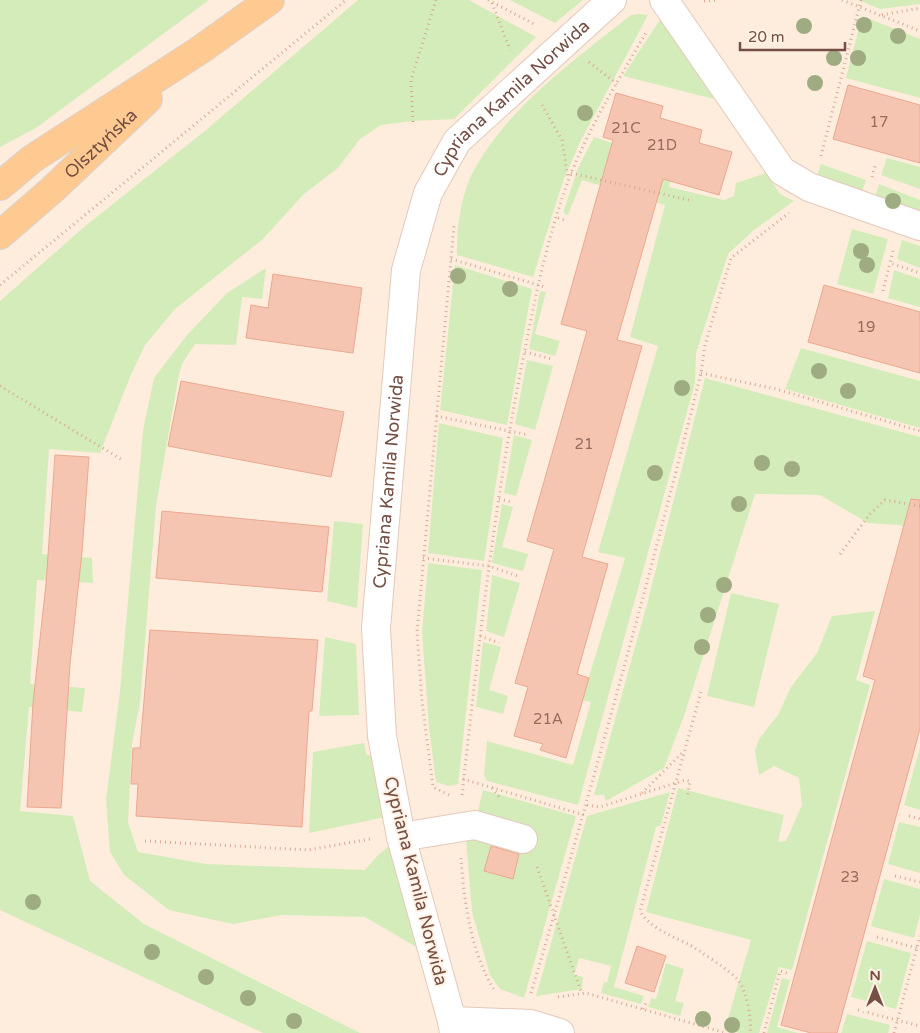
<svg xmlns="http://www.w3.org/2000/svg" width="920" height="1033" font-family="'Varela Round',sans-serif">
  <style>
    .green { fill: #d4ecba }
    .building { fill: #f6c5b1; stroke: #eaa890 }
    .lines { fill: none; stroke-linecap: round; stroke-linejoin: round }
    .minor-casing { stroke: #e4c9bb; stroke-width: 30 }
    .major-casing { stroke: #dbd1ce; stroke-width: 30 }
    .path { stroke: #daa895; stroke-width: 3; stroke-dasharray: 1 4; stroke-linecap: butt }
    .minor { stroke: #fff; stroke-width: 28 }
    .major { stroke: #ffca92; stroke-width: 28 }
    .tree { fill: #9fac82 }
    .labels { text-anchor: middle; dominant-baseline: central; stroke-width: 4; stroke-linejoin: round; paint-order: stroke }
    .number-label { font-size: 15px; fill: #956c5e }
    .street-label { font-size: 18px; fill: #754f43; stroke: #fff1e4 }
  </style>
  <rect width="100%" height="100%" fill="#feeddc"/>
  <path class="green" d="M0,0h209l-173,128 -36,19z
    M358,0h111l67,37 -82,82 -41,2 -32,4 -21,14 -22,29 -34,26 -41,45 -88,70 -30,36 -15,32 -30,76 -51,-4 -7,105 50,4 1,25 -56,-3 -7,104 55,4 -3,24 -53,-5 -9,104 53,5 17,65 54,43 216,109h-97l-263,-123v-609l84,-74 122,-97z
    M510,0h73l-28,23z
    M858,0h62v4l-40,5z
    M639,14l9,1 -67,125 -18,41 -30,96 -76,-22c0,-31 4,-65 21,-92 36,-60 99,-105 153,-148z
    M862,16l58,23v59l-74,-20z
    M661,18l53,81 -91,-23z
    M594,137l42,14 36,23 -3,13 55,13 10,-4 2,-13 30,-10 14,21 14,7 -40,29 -26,24 -32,99 -1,30 -117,422 -91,-24 -3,-6 3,-34 86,24 18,-63 -9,-2 43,-142 -27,-6 60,-206 -28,-9 35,-132 -83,-25 -14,35 -5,-2 15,-45z
    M887,158l33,9v22l-39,-14z
    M821,164l45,16 -5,15 -45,-16z
    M879,184l41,16v15l-46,-15z
    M852,229l36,10 -15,55 -36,-10z
    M902,240l18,6v22l-23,-9z
    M455,265l77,24 -25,136 -67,-15z
    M266,268l-4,31 -20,-2 -6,48 -41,-1 -12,18 -4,12 -23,132 -16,197 -8,40 -4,80 10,29 68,12 159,6 13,-15 20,-16 27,113 -60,-35 -83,-2 -49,9 -64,-14 -45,-35 -14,-23 -4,-52 14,-109 23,-261 11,-52 33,-43 40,-42z
    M894,270l26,9v28l-32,-9z
    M540,291l6,1 -11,42 25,7 -5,15 -26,-7z
    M801,348l119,33v47l-135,-39z
    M527,360l26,6 -18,64 -20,-6z
    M705,378l215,59v94l-21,-6 -31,-2 -48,-28 -65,-1 -71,222 -20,52 -58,33 -2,-6h-10l53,-191z
    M439,423l64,15 -19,123 -56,-8z
    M514,435l18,5 -16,56 -12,-3z
    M502,504l11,3 -11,40 26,7 -5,17 -31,-8z
    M334,521l29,3 -6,84 -30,-7z
    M428,563l54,7 -24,214 -9,2 -13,-4 -7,-54 -7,-96z
    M492,575l28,8 -16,54 -18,-6z
    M731,593l48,11 -25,103 -47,-11z
    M875,611l-19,69 14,5 -78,285 -13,-3 -20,66h-20l-14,-4 26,-89 -105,-28 32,-124 106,27 -6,27 8,-1 16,-36 -3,-27 -25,-12 -15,9 -4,-24 4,-12 19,-24 13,-28 26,-34 15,-37z
    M325,637l31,7 3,71 -40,1z
    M483,642l18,5 -12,43 19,6 -5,18 -27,-7z
    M364,743l2,11 28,11 6,49 -91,19 4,-81z
    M920,747v63l-16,-5z
    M483,790l93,26 -52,182 -24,-9 -10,-14 -18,-63 -6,-72 11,-25z
    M670,792l-9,33 -5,2 -42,160 30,9 -3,8 -40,-11 3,-11 3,1 4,-17 -32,-8 -5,17 9,2 -1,12 -46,7 51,-180z
    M899,822l21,5v46l-32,-9z
    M884,879l36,10v26l-6,23 -43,-12z
    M867,941l44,12 -15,56 -45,-12z
    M666,963l18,6 -9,32 9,2 -4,13 -32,-9 3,-9 5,1z
    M782,978l8,2 -13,47 21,6h-31z
    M847,1014l43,11 -2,8h-47z"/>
  <path class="building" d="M848,85l72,20v58l-87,-24z
    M616,93l47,13 -3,12 42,12 -3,13 33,9 -13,43 -56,-16 -46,161 25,6 -60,211 26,7 -31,110 12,4 -23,80 -26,-8 3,-6 -29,-8 14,-49 -13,-4 39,-134 -27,-8 60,-210 -26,-7 52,-184 -10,-3z
    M273,274l89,14 -9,65 -107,-15 5,-33 17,3z
    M824,285l96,27v61l-112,-31z
    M181,381l163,31 -13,65 -163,-31z
    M55,455l34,2 -7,95 -12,112 -9,144 -34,-1 6,-104 13,-119z
    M911,499l9,1v229l-83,304h-26l-30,-8 94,-345 -12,-4z
    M162,511l167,16 -7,65 -166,-14z
    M150,630l168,10 -6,71h-3l-7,116 -166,-11 2,-32h-7l2,-36h7z
    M491,846l28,8 -6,25 -29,-8z
    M637,946l29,10 -12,36 -29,-9z"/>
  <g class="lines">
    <g class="minor-casing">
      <g id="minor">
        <path d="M664,0l118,171 27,16 111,39"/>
        <path d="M401,837l74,-12 48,14"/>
        <path d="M452,1021l79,3 29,9"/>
        <path id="s1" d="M454,1033l-2,-12 -51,-184 -19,-101 -6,-108 30,-358 22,-77 29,-52 155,-141"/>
      </g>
    </g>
    <g class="major-casing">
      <g id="major">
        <path d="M0,186l32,-27 168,-109 70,-50"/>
        <path id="s2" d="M0,235l53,-46 95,-90"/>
      </g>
    </g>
    <path class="path" d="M488,0l48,25
      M842,0l78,31
      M704,1l14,-1
      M492,3l18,47
      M882,15l38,-7
      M589,62l28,22
      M542,105l20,35 6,38
      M413,122l-2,-42 25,-80
      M821,156l40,-156
      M571,173l122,28
      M872,177l4,-14
      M558,218l6,2
      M893,251l-3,12 30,10
      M451,259l94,28
      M0,285l346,-285
      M883,291l7,-28
      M525,352l27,7
      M701,373l75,16 144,42
      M0,386l124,75
      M436,416l93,19
      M499,499l12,3
      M840,554l30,-40 15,-14 35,6
      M423,558l66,8 29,10
      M480,636l19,7
      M701,692l-61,219c10,17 30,24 48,33 9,5 44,28 50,36 9,12 14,39 12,53
      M463,779l121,36
      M492,788l8,10
      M642,793l42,-42
      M449,795l-16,-8 -11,-86 -5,-69 37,-406
      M462,795c16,-144 32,-289 60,-431 12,-60 25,-128 47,-185 20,-52 50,-100 78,-148
      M587,805l13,2 85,-27 5,1 -3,17
      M909,816l11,3
      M145,841l163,9 62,-11
      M461,858c3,44 10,96 34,133
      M537,867l45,127
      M895,876l25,6
      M877,937l43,12
      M531,993c61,-205 118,-412 170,-620l4,-28 26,-87 58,-45
      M558,997l28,-4 140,40
      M643,1009l4,-8
      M858,1010l62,16
      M764,1033l16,-62 7,2
      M894,1033l26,-97"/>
    <use href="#minor" class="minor"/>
    <use href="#major" class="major"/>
  </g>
  <g class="tree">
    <circle cx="864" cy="25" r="8"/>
    <circle cx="804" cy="26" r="8"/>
    <circle cx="898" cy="36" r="8"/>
    <circle cx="834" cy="58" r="8"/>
    <circle cx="858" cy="58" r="8"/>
    <circle cx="815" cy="83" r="8"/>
    <circle cx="585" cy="113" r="8"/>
    <circle cx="893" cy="201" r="8"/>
    <circle cx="861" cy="251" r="8"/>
    <circle cx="867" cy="265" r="8"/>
    <circle cx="458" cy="276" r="8"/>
    <circle cx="510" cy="289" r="8"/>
    <circle cx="819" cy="371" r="8"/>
    <circle cx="682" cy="388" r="8"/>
    <circle cx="848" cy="391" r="8"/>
    <circle cx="762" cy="463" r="8"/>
    <circle cx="792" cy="469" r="8"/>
    <circle cx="655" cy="473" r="8"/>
    <circle cx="739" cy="504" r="8"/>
    <circle cx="724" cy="585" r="8"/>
    <circle cx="708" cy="615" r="8"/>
    <circle cx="702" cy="647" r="8"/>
    <circle cx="33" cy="902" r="8"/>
    <circle cx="152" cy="952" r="8"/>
    <circle cx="206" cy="977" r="8"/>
    <circle cx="248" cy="998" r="8"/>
    <circle cx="703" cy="1019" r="8"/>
    <circle cx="294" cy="1021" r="8"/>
    <circle cx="732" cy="1025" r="8"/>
  </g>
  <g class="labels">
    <g class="number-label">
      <text x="879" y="122">17</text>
      <text x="626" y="128">21C</text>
      <text x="662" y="145">21D</text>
      <text x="866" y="327">19</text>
      <text x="584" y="444">21</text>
      <text x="548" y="719">21A</text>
      <text x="850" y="877">23</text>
    </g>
    <g class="street-label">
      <text stroke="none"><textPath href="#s1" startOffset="981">Cypriana Kamila Norwida</textPath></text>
      <text stroke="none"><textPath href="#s2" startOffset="136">Olsztyńska</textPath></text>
      <text stroke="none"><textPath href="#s1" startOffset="561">Cypriana Kamila Norwida</textPath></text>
      <text transform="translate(416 881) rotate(76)">Cypriana Kamila Norwida</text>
    </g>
  </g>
  <g transform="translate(875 988)" stroke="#fff1e4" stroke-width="4" paint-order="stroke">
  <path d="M0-4L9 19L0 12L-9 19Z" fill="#754f43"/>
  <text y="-8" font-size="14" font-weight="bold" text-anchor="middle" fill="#754f43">N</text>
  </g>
  <path d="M740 42v8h105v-8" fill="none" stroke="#754f43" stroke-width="2.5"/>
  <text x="748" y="42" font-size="15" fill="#754f43" stroke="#fff1e4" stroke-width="4" paint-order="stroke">20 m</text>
</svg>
